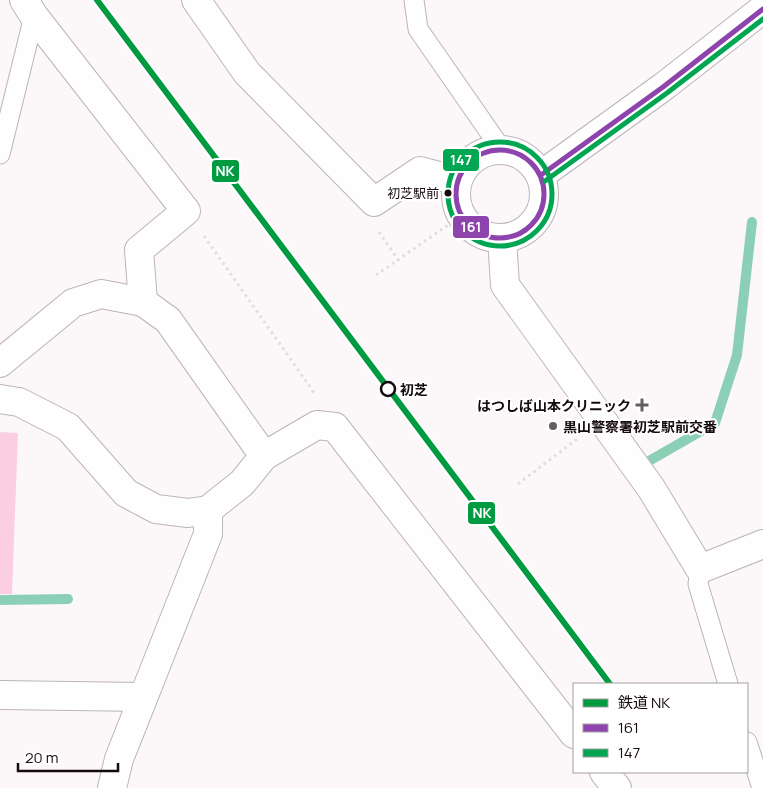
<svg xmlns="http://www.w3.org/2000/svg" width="763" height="788" font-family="Manrope,'Noto Sans JP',sans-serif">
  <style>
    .green { fill: #fbcee2 }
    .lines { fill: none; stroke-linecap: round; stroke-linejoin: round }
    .stream { stroke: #8bd0b6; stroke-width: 10 }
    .lane-casing { stroke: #bcb4b7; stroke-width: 21 }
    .street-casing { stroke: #bcb4b7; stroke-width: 30 }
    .secondary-casing { stroke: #bcb4b7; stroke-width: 30 }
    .path { stroke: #dfddde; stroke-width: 3; stroke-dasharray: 2.5 4; stroke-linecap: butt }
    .lane { stroke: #fffefe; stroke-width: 19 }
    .street { stroke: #fffefe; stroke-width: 28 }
    .secondary { stroke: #fffefe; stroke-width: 28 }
    .bus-1-casing { stroke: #fff; stroke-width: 9 }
    .bus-2-casing { stroke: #fff; stroke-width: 9 }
    .bus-1 { stroke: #8e44ad; stroke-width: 5 }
    .bus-2 { stroke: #00a651; stroke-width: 5 }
    .rail-1-casing { stroke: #fff; stroke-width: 10 }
    .rail-1 { stroke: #009a41; stroke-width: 6 }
    .bus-dot { fill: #150a0f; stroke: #fff; stroke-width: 2 }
    .stop-dot { fill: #fff; stroke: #150a0f; stroke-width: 2.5 }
    .poi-dot { fill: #665d61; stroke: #fff; stroke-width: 2 }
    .labels { text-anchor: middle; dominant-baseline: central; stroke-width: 4; stroke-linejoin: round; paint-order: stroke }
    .bus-label { font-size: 13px; fill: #150a0f; stroke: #fff; text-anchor: end }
    .stop-label { font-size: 14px; font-weight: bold; fill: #150a0f; stroke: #fff; text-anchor: start }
    .poi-label { font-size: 14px; font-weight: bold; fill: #150a0f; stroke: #fff; text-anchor: end }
    .line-badge { stroke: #fff; stroke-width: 2 }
    .badge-label { font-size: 14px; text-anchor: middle; font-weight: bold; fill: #fff }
  </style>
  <rect width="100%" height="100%" fill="#fcf8fa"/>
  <path class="green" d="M0,432l18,1 -6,161h-12z"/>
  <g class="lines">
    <path class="stream" d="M649,461l66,-38 22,-68 15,-133
      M0,600l68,-1"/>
    <g class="lane-casing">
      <path id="lane" d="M414,0l4,29 84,121
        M0,154l34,-138
        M700,569l-2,15 30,100
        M747,742l15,46"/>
    </g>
    <g class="street-casing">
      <path id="street" d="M24,0l10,16 152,195 -47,39 4,52
        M196,0l51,73 127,129 46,-31 37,10
        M456 194a44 44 0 1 1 88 0a44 44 0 1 1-88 0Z
        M502,239l3,46 146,203 49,81 63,-25
        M264,456l53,-31 18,2 239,307
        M0,695l143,2
        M604,772l13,16
        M112,788l7,-29 89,-225v-24"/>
    </g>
    <g class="secondary-casing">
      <path id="secondary" d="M541,175l122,-88 100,-78
        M0,363l73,-60 28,-9 42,8 25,18 96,136 -22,27 -34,27 -20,3 -32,-4 -30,-16 -58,-66 -49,-25 -19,-3"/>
    </g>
    <path class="path" d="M379,232l22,32
      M204,236l111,158
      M376,275l85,-59
      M518,484l59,-45"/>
    <use href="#lane" class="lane"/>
    <use href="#street" class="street"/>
    <use href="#secondary" class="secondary"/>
    <g class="bus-1-casing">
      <path id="bus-1" d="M456 194a44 44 0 1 1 88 0a44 44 0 1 1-88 0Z
        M541,175l122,-88 100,-78"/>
    </g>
    <g class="bus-2-casing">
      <path id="bus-2" d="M448 194a52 52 0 1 1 104 0a52 52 0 1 1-104 0Z
        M545,181l122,-88 96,-74"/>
    </g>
    <use href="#bus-1" class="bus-1"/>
    <use href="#bus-2" class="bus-2"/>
    <g class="rail-1-casing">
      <path id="rail-1" d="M97,0l513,684"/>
    </g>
    <use href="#rail-1" class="rail-1"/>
  </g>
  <circle class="bus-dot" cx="448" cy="193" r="4.5"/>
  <circle class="stop-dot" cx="388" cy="389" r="7"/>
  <g class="poi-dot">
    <path d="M639.5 397.5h5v5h5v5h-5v5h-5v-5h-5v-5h5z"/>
    <circle cx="553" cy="426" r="5"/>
  </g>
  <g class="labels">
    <g class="bus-label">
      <text x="439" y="193">初芝駅前</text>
    </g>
    <g class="stop-label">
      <text x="400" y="389">初芝</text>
    </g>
    <g class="poi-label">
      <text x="631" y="405">はつしば山本クリニック</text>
      <text x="563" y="426" text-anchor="start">黒山警察署初芝駅前交番</text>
    </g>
  </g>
  <g class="line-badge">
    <rect x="442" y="148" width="38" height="24" rx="5" fill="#00a651"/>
    <rect x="211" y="159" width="29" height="24" rx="5" fill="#009a41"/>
    <rect x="452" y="215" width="38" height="24" rx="5" fill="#8e44ad"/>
    <rect x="467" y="501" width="29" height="24" rx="5" fill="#009a41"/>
  </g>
  <g class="badge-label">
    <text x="461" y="165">147</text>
    <text x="225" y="176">NK</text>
    <text x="471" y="232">161</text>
    <text x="482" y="518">NK</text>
  </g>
  <rect x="573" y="683" width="175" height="90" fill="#ffffff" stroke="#a19d9f"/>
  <rect x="583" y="699" width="25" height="8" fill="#009a41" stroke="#a19d9f"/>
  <text x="618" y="708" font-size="15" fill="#150a0f">鉄道 NK</text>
  <rect x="583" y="724" width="25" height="8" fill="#8e44ad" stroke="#a19d9f"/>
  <text x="618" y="733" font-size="15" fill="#150a0f">161</text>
  <rect x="583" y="749" width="25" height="8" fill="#00a651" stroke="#a19d9f"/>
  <text x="618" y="758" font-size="15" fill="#150a0f">147</text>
  <path d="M18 763v8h100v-8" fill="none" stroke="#150a0f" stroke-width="2.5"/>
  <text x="25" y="763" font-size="15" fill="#150a0f" stroke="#ffffff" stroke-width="4" paint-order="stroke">20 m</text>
</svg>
